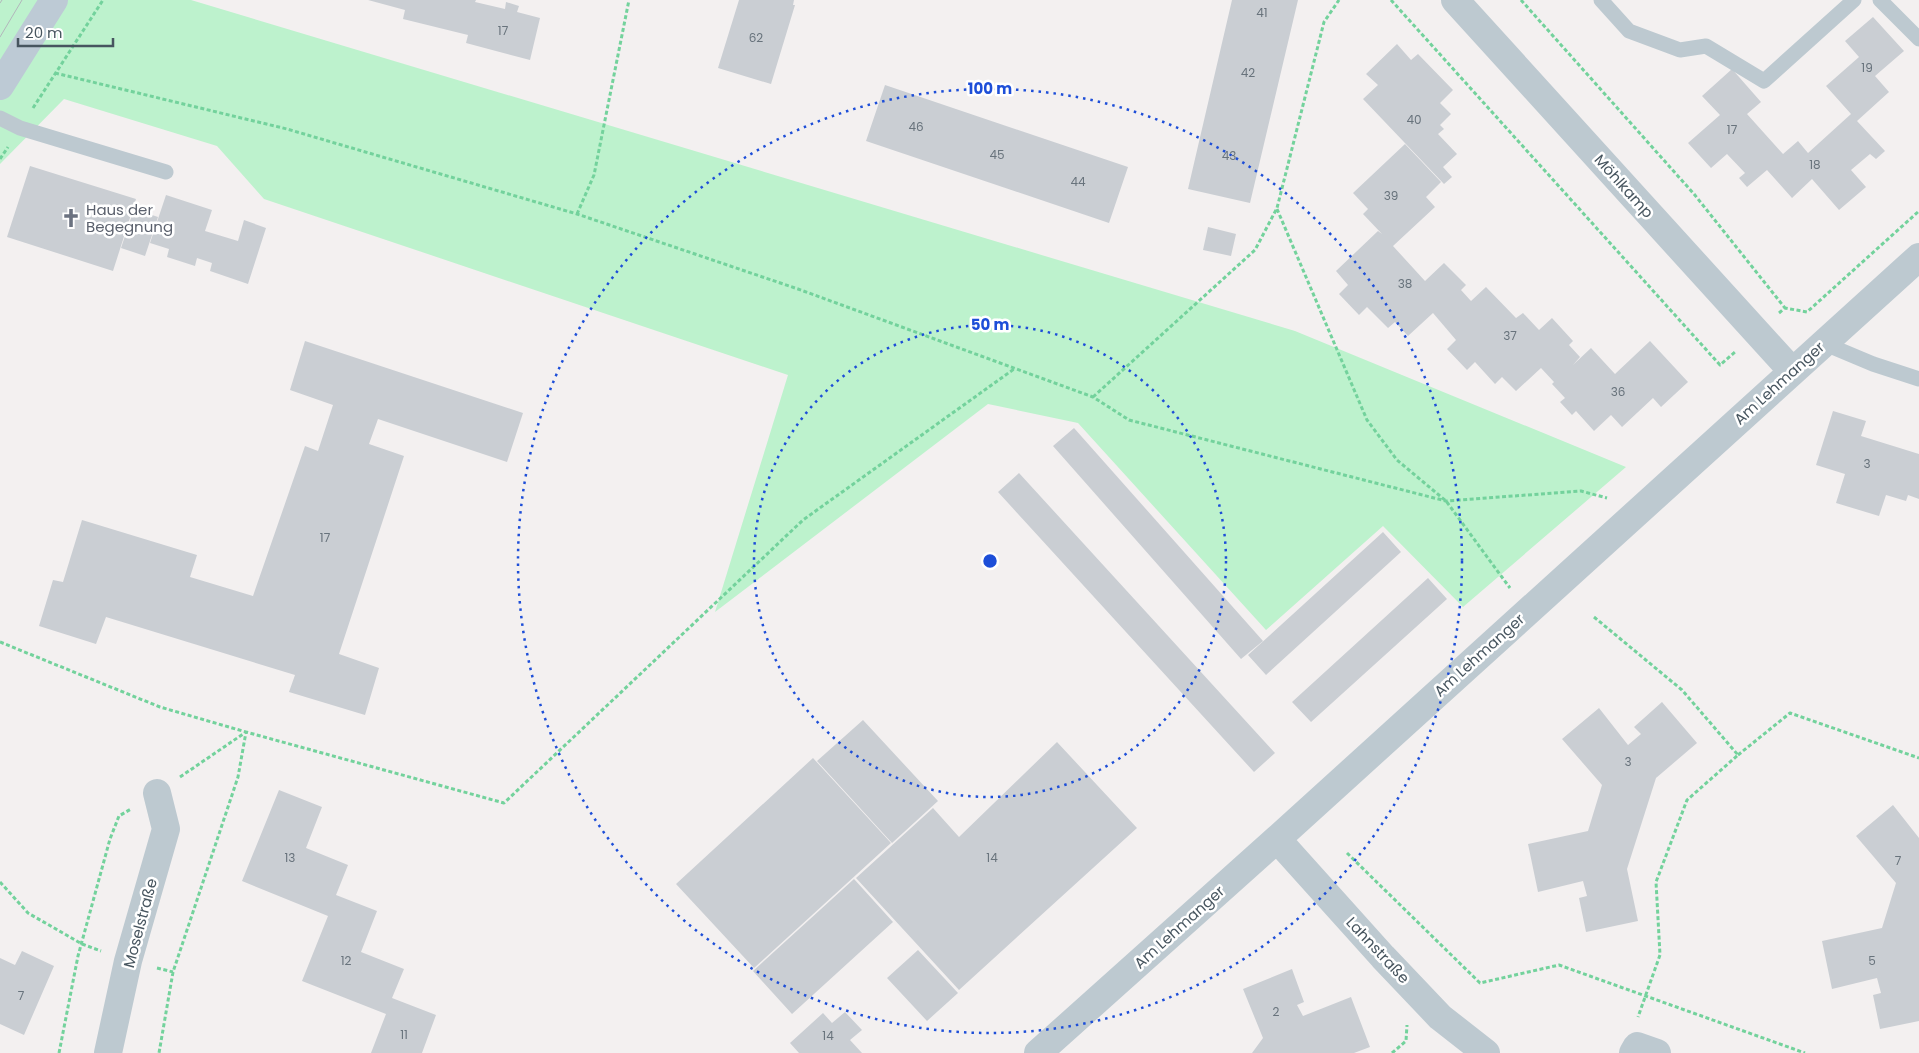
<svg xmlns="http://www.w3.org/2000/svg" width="1919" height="1053" font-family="Poppins,sans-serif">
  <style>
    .green { fill: #bdf2cd }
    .building { fill: #caced3 }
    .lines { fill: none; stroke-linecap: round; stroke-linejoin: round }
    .path { stroke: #73d29c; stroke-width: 3; stroke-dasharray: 4 2.5; stroke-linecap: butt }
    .lane { stroke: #bdc9d0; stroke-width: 15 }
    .street { stroke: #bdc9d0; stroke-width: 28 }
    .secondary { stroke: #bdcad5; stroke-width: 28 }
    .tram { stroke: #b2b6bb; stroke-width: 1 }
    .ring { fill: none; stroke: #1d4ed8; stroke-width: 2.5; stroke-dasharray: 2.5 5 }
    .labels { text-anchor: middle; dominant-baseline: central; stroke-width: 5; stroke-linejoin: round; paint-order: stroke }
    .number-label { font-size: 12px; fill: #68737c }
    .street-label { font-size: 15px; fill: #47555f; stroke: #fff }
    .worship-label { font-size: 15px; fill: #5b616d; stroke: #fff; text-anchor: start }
    .centre { fill: #1d4ed8; stroke: #fff; stroke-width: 2.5 }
    .ring-label { font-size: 15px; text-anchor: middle; font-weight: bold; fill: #1d4ed8; stroke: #fff; stroke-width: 5; stroke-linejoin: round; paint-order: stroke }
  </style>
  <rect width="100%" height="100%" fill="#f3f0f0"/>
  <path class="green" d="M0,0h191l1104,331 331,136 -163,140 -80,-81 -117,104 -188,-207 -90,-19 -273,208 73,-237 -524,-176 -47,-53 -153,-47 -64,65z"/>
  <path class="building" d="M368,0h108l-1,2 30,7 1,-7 13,4 -2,6 23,6 -10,42 -64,-17 2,-8 -65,-16 2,-9z
    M739,0h55l-1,5h2l-24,79 -53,-16z
    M1232,0h66l-48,203 -62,-14z
    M1873,17l31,34 -29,25 14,16 -32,29 28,30 -9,8 -6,-5 -19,16 15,17 -27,23 -27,-31 -20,19 -25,-28 -20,17 -8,-9 6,-5 -18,-19 -16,14 -23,-25 32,-28 -18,-19 30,-27 29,33 -14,12 36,40 15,-13 10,12 43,-39 -25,-28 33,-29 -14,-16z
    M1397,44l14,16 7,-6 35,36 -13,13 11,11 -11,11 4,4 -6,5 19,20 -14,13 9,10 -8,7 -81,-85 15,-14 -12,-11z
    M885,85l243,82 -19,56 -243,-82z
    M1405,144l36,38 -15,15 9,10 -42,39 32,35 19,-18 22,22 -5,5 10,11 15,-14 30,31 7,-5 16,17 13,-12 21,23 -4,4 11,12 -7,8 18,-17 24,26 35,-33 38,41 -27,25 -8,-9 -31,29 -11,-12 -17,16 -18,-20 -4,4 -12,-13 5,-4 -13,-14 2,-2 -13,-14 -25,23 -14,-14 -7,7 -20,-22 -8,8 -20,-21 9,-9 -23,-27 -25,23 -13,-14 -7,6 -21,-21 -8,8 -20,-21 9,-9 -12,-14 42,-40 4,3 -19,-20 5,-5 -15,-16z
    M30,166l106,33 -23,72 -106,-34z
    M166,195l46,15 -7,21 33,10 6,-21 22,8 -18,56 -38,-13 2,-8 -15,-5 -2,8 -28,-9 2,-8 -19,-6z
    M134,209l24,8 -13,39 -24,-8z
    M1208,227l28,7 -5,22 -28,-6z
    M305,341l218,72 -16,49 -129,-43 -9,25 35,12 -65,198 40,14 -14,47 -76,-23 6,-17 -189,-58 -10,27 -57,-18 14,-46 10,2 19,-62 115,35 -7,22 63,19 52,-150 13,5 15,-46 -43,-15z
    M1833,411l33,10 -5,15 58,18v45l-11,-4 -2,6 -20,-6 -7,21 -43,-13 9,-29 -29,-9z
    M1074,428l189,213 -22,18 -188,-213z
    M1019,473l256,280 -21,19 -256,-280z
    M1383,532l18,20 -135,123 -18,-20z
    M1428,578l19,21 -136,123 -19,-20z
    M1662,702l35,41 -41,35 -29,91 11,52 -52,11 -7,-34 8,-2 -4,-15 -45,11 -10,-48 60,-13 14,-46 -40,-46 37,-31 29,37 13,-11 -7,-7z
    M863,720l75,81 -46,42 -75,-82z
    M1057,742l80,86 -178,162 -103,-112 77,-70 26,29z
    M813,758l78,85 -137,125 -78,-84z
    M279,790l43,17 -16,41 42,17 -12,30 41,16 -16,41 43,17 -12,29 44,17 -14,38h-51l15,-39 -84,-33 26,-65 -86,-35z
    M1893,805l26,33v183l-39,8 -7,-34 8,-2 -4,-15 -45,11 -10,-48 60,-13 14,-45 -40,-47z
    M854,879l39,43 -101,92 -39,-43z
    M918,950l40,43 -31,28 -40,-43z
    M22,951l32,15 -30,69 -24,-11v-66l15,7z
    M1292,969l12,33 -7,3 6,11 48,-19 19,50 -16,6h-102l11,-15 -20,-49z
    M845,1012l17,18 -12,10 12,13h-63l-9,-10 33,-30 9,10z"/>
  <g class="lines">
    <path class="path" d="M1391,0l329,365 15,-13
      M1521,0l173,194 91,114
      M55,73l232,56 290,85 221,75 295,108 36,23 317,81 135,-10 26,7
      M33,108l70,-108
      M0,159l8,-12
      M1277,209l90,211 30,40 49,41 64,87
      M577,214l17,-39 35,-175
      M1779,313l6,-5 22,4 112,-101
      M1093,397l162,-147 22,-42 47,-186 15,-22
      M1594,617l88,73 56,65 -51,45 -31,82 4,73 -22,62
      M0,642l160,65 86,25 -8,45 -65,195 -14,81
      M1738,755l52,-42 129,45
      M180,777l66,-45 258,71 299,-283 211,-151
      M1347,853l133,130 79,-18 246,88
      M0,882l28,31 54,31 19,7
      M157,968l16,4
      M59,1053l19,-97 32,-117 9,-23 12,-7
      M1392,1053l14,-12 1,-16"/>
    <path class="lane" d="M1601,0l28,31 51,19 26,-4 58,35 90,-81
      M1880,0l39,39
      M0,118l20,10 146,44
      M1823,343l50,21 46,15"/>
    <path class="street" d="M1455,0l337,371
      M1277,839l106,118 57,60 46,36
      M108,1053l20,-92 38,-132 -9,-36
      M1038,1053l239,-214 642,-582
      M1633,1053l4,-7 20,7"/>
    <path class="secondary" d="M0,86l54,-86"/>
    <path class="tram" d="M0,3l2,-3
      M0,37l22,-37"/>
  </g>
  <g class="ring">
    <circle cx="990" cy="561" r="236"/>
    <circle cx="990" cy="561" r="472"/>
  </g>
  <defs>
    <g id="church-bare" transform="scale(1.5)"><path d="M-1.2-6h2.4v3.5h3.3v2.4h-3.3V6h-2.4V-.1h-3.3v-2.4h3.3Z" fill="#6b7280" stroke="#fff" stroke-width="2.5" paint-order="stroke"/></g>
  </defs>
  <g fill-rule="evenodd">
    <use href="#church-bare" x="71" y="218"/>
  </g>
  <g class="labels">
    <g class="number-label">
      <text x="1262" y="12">41</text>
      <text x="503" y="30">17</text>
      <text x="756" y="37">62</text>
      <text x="1867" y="67">19</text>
      <text x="1248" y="72">42</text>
      <text x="1414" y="119">40</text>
      <text x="916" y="126">46</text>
      <text x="1732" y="129">17</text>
      <text x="997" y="154">45</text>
      <text x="1229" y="155">43</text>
      <text x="1815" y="164">18</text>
      <text x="1078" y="181">44</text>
      <text x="1391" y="195">39</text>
      <text x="1405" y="283">38</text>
      <text x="1510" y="335">37</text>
      <text x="1618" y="391">36</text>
      <text x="1867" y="463">3</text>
      <text x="325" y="537">17</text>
      <text x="1628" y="761">3</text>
      <text x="290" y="857">13</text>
      <text x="992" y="857">14</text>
      <text x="1898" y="860">7</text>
      <text x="346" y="960">12</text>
      <text x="1872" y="960">5</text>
      <text x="21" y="995">7</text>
      <text x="1276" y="1011">2</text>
      <text x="404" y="1034">11</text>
      <text x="828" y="1035">14</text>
    </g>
    <g class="street-label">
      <text transform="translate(1624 186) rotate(48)">Möhlkamp</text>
      <text transform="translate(1779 383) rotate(-42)">Am Lehmanger</text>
      <text transform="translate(1479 655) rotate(-42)">Am Lehmanger</text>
      <text transform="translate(140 923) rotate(-75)">Moselstraße</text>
      <text transform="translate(1179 927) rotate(-42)">Am Lehmanger</text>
      <text transform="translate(1378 950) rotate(47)">Lahnstraße</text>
    </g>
    <g class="worship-label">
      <text x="86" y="209">Haus der<tspan x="86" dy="17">Begegnung</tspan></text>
    </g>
  </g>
  <circle cx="990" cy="561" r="8" class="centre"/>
  <g class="ring-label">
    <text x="990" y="94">100 m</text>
    <text x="990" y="330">50 m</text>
  </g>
  <path d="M18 38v8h95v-8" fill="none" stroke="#47555f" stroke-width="2.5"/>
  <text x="25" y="38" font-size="15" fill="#47555f" stroke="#ffffff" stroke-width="4" paint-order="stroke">20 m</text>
</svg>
